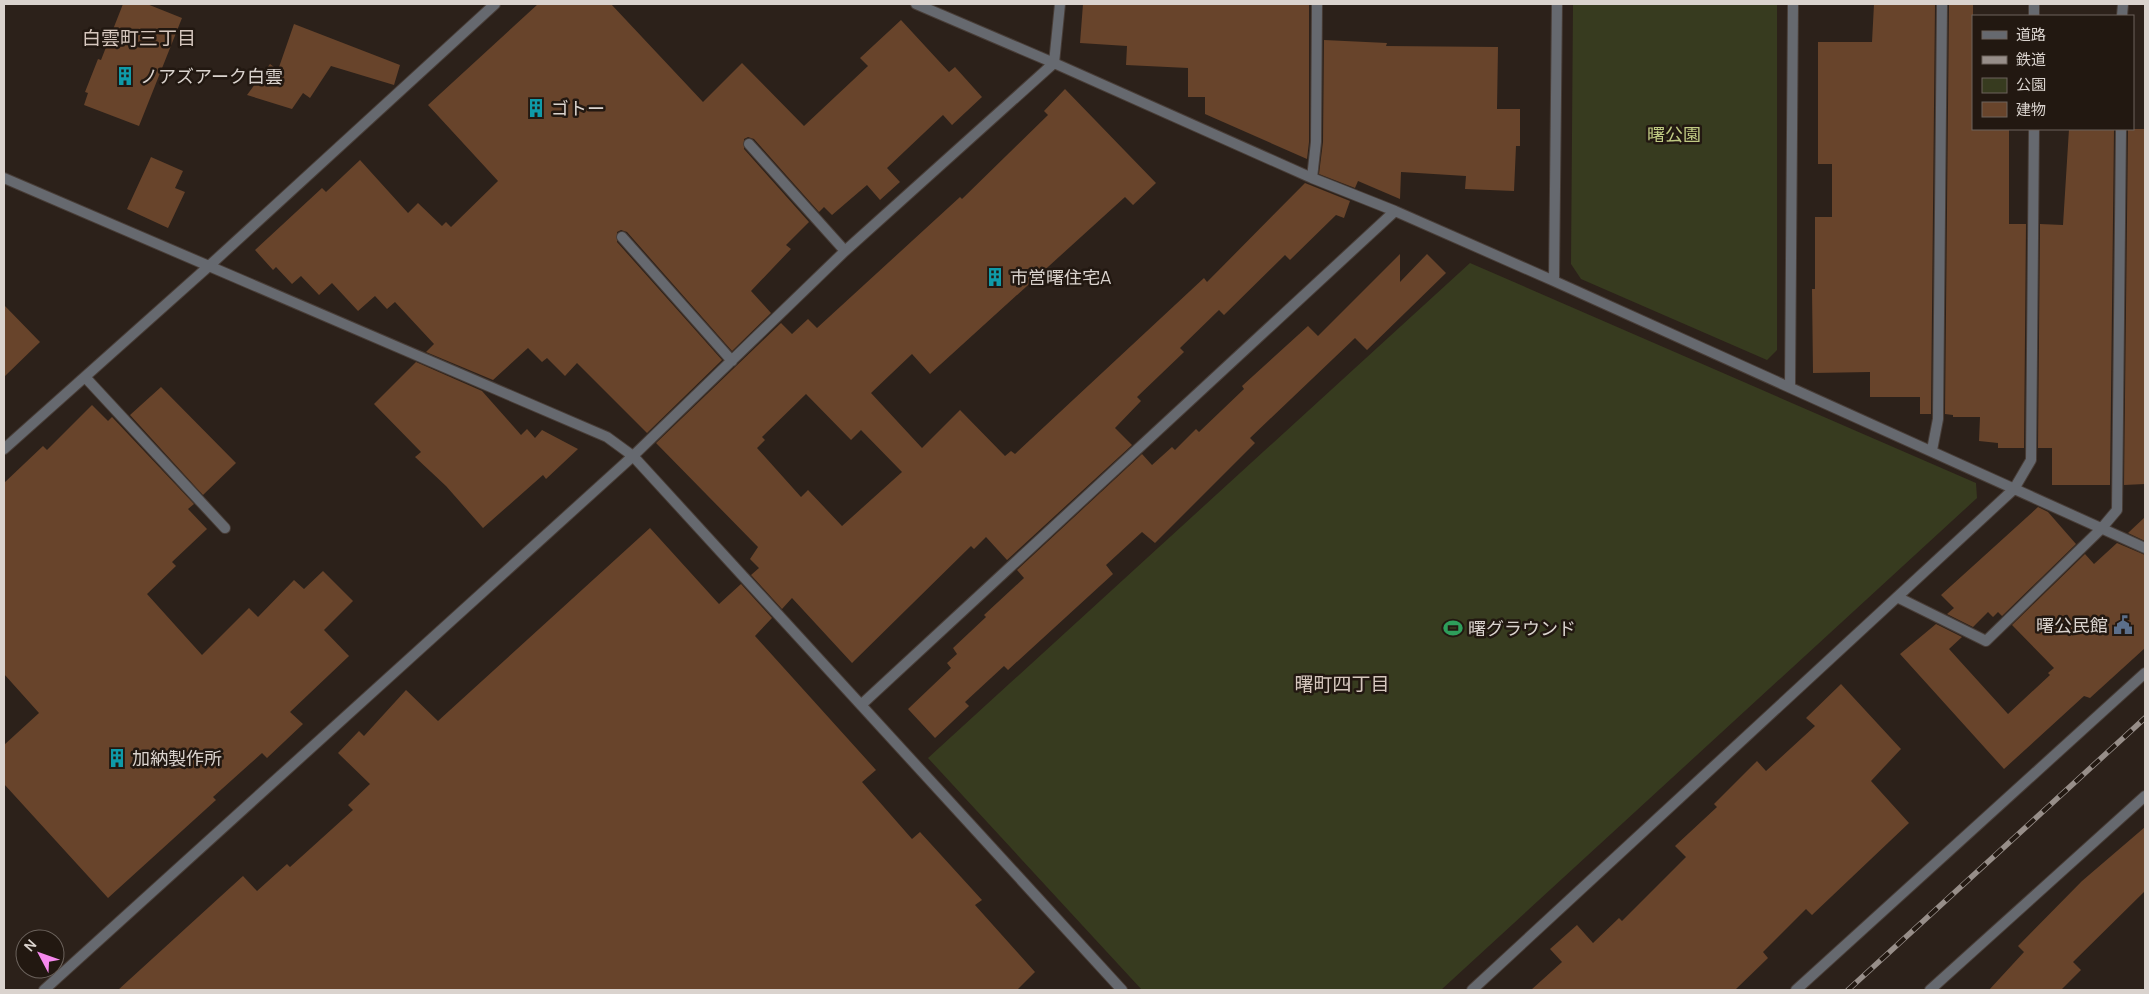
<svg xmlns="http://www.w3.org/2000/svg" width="2149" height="994" font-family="Manrope,'Noto Sans JP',sans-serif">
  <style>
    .green { fill: #373b1f }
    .building { fill: #68442b; fill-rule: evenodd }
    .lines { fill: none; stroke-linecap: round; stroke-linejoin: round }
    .minor-casing { stroke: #483d37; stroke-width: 12 }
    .minor { stroke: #66696f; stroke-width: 10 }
    .rail-casing { stroke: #978e89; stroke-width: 5.5 }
    .rail { stroke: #221811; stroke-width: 4; stroke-dasharray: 11; stroke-linecap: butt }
    .labels { text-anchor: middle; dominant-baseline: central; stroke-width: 5; stroke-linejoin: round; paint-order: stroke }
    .poi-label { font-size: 18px; fill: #dad3ce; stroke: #221811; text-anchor: start }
    .park-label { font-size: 18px; fill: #c0ca83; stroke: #221811 }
    .neighbourhood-label { font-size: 19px; fill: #d6c7be; stroke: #221811 }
  </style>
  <rect width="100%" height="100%" fill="#2c211a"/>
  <path class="green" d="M1573,4h204v346l-10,10 -186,-81 -10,-15z
    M1470,263l506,220 1,15 -536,492h-299l-214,-232z"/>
  <path class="building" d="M123,4h24l35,14 -43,108 -55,-21 4,-12 -3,-1 13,-33 3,1z
    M538,4h73l92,98 39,-39 62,63 64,-60 -8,-8 41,-38 48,52 6,-5 27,30 -30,28 -9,-10 -56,53 13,14 -20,18 -13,-15 -35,30 -8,-8 -5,5 -65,-73 -6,-2 -4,2v10l65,73 -23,23 5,4 -40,42 20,22 -39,38 -105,-119 -6,-2 -4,2v10l105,118 -75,73 -70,-70 -12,13 -18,-18 -5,4 -14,-14 -35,32 -67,-28 8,-8 -39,-42 -8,7 -12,-13 -17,15 -26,-28 -13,12 -18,-19 -9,8 -16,-17 -3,3 -18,-20 67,-62 4,4 34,-32 48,53 10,-10 24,23 4,-4 5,5 47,-46 -70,-76z
    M1083,4h226v138l-2,17 -102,-45v-17h-17v-29l-62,-3 1,-19 -47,-3z
    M1874,4h61l-4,410h-11v-17h-50v-25l-57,1 -1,-84h3v-72h17v-53h-14v-122h54z
    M1949,4h24v125h36v95h17l-2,224h-26v-5l-19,-2 1,-24h-27v-2l-8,-1z
    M294,24l106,41 -6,20 -63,-19 -21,32 -7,-5 -11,16 -45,-14 23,-31 8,6z
    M1324,40l63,3 -1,3 112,1 -1,62h23v37h-4l-2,45 -49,-2 1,-13 -65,-4 -1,27 -42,-18 -3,7 -36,-14 4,-32z
    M1065,89l91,94 -23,22 -8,-8 -195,177 -18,-20 -41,39 51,55 38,-38 45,46 6,-5 4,3 189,-176 3,4 98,-99 45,18 -6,17 -8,-3 -46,45 -5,-5 -61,60 -5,-5 -39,38 4,4 -47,45 4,4 -26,27 17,17 -125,115 -21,-23 -12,12 -3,-3 -119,117 -60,-65 -10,11 -31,-34 8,-7 -9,-9 8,-12 -102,-104 125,-120 11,11 16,-15 9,9 143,-131 2,2 86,-84 -4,-4zM806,394l45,46 10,-10 41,42 -60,54 -34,-36 -7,7 -44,-49 8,-8 -3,-3z
    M2069,129h45l-4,356h-58v-37h-14l2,-224 23,1z
    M2128,129h17v355l-21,1z
    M151,157l32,14 -8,17 10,4 -17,36 -41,-19z
    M1400,254v28l27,-28 19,19 -79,77 -12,-12 -105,100 5,5 -100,100 -13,-11 -36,33 7,9 -105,96 -4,-4 -39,36 4,4 -34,32 -27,-29 43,-41 -4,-5 10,-9 -4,-6 33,-31 -2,-2 40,-37 -7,-8 125,-116 10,11 20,-18 3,3 21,-21 3,3 45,-43 -2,-3 66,-60 10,10z
    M4,305l36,37 -36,35z
    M416,362l66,29 39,44 6,-6 8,9 7,-8 36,19 -32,30 -3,-4 -60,53 -37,-42 -31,-29 6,-5 -47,-48z
    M161,387l75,76 -33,32 -73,-80z
    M92,405l16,16 4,-4 82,87 -6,5 19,20 -35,33 4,4 -29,28 55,61 47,-47 9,9 36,-37 10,9 19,-18 30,30 -29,29 25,26 -59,56 13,12 -36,34 -5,-5 -49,44 3,3 -108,98 -104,-114v-39l35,-32 -35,-39v-191l39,-37 4,4z
    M2038,507l10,5 28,32 -74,72 -4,-4 -5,5 -5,-5 -15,15 -26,-13 7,-6 -13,-13z
    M2145,517v24l-17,-8z
    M650,528l69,76 22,-20 31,34 -17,18 121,134 -14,12 50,57 8,-7 62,68 -7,5 60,67 -18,18h-899l125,-114 14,15 30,-27 3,3 63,-57 -5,-5 22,-21 -32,-31 21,-22 5,5 42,-46 32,31z
    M2117,543l28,12v93l-55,50 -6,-2 -80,73 -104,-115 36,-30 26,13 -13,12 59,65 42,-39 -2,-2 6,-5 -42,-43 73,-71 9,10z
    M1841,684l60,65 -30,32 38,42 -97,92 -6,-6 -43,43 5,6 -33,32h-204l31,-28 -12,-13 27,-24 16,18 26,-25 3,3 64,-64 -11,-11 42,-39 -3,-3 43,-43 9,10 49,-45 -9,-8z
    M2145,827v64l-72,71 8,8 -20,20h-72l35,-38 -6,-6 64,-65z"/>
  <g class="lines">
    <g class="minor-casing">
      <path id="minor" d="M916,4l138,59 258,115 83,33 159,70 591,267
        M2034,16v-12
        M2122,16l1,-12
        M749,144l96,107
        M4,178l603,259 26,19 489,534
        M1312,178l4,-36 1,-138
        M622,237l110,124
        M1554,281l3,-277
        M85,377l140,151
        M1790,387l3,-383
        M4,449l205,-183 286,-262
        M1932,450l6,-31 4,-415
        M1899,598l87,43 115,-112 16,-19 4,-381
        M861,705l534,-494
        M44,990l589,-534 212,-205 209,-188 6,-59
        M1472,990l542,-501 17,-29 3,-331
        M1796,990l349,-317
        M1930,990l215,-194"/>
    </g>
    <use href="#minor" class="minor"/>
    <g class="rail-casing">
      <path id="rail" d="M1848,990l297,-272"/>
    </g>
    <use href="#rail" class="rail"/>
  </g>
  <defs>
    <g id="building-bare" transform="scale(1.5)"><path d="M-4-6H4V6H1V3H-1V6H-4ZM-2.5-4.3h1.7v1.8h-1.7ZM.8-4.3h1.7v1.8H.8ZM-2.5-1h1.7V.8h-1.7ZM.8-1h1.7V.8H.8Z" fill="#0f9aa8" stroke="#221811" stroke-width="2.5" paint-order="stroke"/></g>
    <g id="civic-bare" transform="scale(1.5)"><path d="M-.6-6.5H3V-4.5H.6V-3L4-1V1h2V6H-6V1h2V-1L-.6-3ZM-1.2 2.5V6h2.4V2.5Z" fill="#5c6f8a" stroke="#221811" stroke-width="2.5" paint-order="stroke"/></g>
    <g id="stadium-bare" transform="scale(1.5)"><path d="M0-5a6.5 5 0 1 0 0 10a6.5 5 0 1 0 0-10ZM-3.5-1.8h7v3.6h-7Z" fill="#2e9e5b" stroke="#221811" stroke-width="2.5" paint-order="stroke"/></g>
  </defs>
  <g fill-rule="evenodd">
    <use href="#building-bare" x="125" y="76"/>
    <use href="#building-bare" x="536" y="108"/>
    <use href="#building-bare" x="995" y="277"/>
    <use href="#civic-bare" x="2123" y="625"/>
    <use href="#stadium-bare" x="1453" y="628"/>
    <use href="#building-bare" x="117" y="758"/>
  </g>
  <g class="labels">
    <g class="poi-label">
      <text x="140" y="76">ノアズアーク白雲</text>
      <text x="551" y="108">ゴトー</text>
      <text x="1010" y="277">市営曙住宅A</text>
      <text x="2108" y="625" text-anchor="end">曙公民館</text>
      <text x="1468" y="628">曙グラウンド</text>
      <text x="132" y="758">加納製作所</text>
    </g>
    <g class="park-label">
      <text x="1674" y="134">曙公園</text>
    </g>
    <g class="neighbourhood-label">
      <text x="139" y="38">白雲町三丁目</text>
      <text x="1342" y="684">曙町四丁目</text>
    </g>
  </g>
  <rect width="2149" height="994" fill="none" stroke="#dad3ce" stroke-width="10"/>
  <rect x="1972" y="15" width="162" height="115" fill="#221811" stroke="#6c635d"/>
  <rect x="1982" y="31" width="25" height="8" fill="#66696f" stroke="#6c635d"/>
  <text x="2016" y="40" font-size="15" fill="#dad3ce">道路</text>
  <rect x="1982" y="56" width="25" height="8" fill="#978e89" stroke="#6c635d"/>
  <text x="2016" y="65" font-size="15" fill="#dad3ce">鉄道</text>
  <rect x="1982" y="78" width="25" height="15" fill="#373b1f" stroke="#6c635d"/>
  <text x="2016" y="90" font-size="15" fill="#dad3ce">公園</text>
  <rect x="1982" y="102" width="25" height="15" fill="#68442b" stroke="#6c635d"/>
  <text x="2016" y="115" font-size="15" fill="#dad3ce">建物</text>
  <g transform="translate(40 954) rotate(311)"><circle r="24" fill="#221811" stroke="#6c635d"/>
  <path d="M0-4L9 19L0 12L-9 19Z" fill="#f689ee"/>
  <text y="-8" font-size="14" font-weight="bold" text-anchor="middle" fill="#dad3ce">N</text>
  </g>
</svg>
